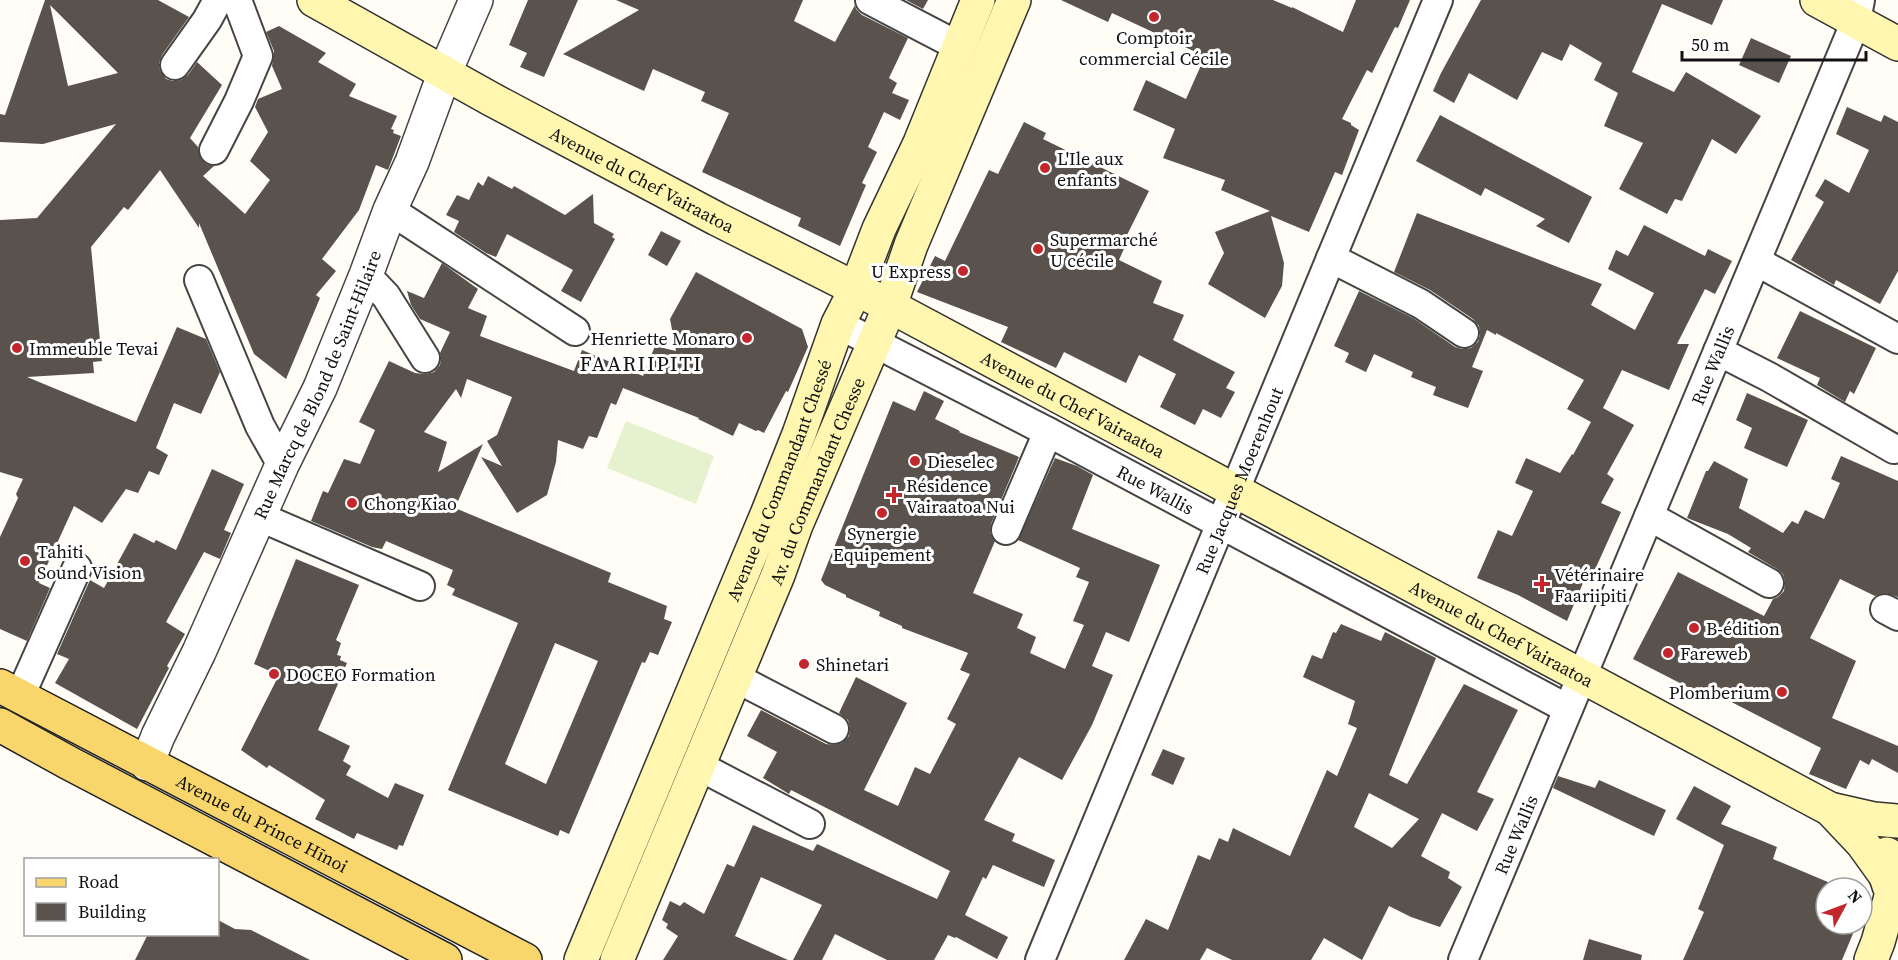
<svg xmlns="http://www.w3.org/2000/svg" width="1898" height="960" font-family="'Source Serif 4',serif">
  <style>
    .pitch { fill: #e6f2cf }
    .building { fill: #5a524d; fill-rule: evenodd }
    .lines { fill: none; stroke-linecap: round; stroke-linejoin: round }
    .minor-casing { stroke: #444; stroke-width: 32 }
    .tertiary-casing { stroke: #444; stroke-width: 36 }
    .secondary-casing { stroke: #333; stroke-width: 36 }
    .primary-casing { stroke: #222; stroke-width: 36 }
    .minor { stroke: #fff; stroke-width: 28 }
    .tertiary { stroke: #fff; stroke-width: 33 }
    .secondary { stroke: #fff6b0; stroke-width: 33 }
    .primary { stroke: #f9d66b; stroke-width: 33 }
    .poi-dot { fill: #c4262e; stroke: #fff; stroke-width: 2 }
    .labels { text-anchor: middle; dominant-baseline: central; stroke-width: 6; stroke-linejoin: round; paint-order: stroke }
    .poi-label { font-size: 18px; fill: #111; stroke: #fff; text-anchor: start }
    .street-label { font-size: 18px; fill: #111; stroke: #fff }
    .quarter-label { font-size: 21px; letter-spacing: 1.5px; fill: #111; stroke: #fff }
  </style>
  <rect width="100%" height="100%" fill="#fffdf5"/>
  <path class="pitch" d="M626,421l88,35 -18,48 -89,-36z"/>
  <path class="building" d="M45,0h113l31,17 -27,38 -3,8 1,8 6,8 7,2 8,-1 7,-5 9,-13 25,23 -32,53 8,9v4l3,8 5,5 8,2 -11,10 42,38 25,-34 -20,-19 18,-29 -13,-25 3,-8 24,-10 -10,-23 2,-15 -8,-19 13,-6 47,27 -8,9 38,22 -7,12 48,20 -6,13 3,1 -1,3 8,3 -13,34 -12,-5 -17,45 -37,49 14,12 -20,24 4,3 -34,81 -32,-25 -55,-131v5l-39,-58 -32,40 -4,-3 -33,40 11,114 -9,1 1,11 -67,4 109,45 41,-95 29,12 14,33 -19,42 -27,-11 -18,45 12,7 -9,20 -10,-4 -11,22 -12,-4 -24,34 -28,-17 -35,77 11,5 -23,53 -27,-12v-92l18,-39 -2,-4 7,-15 -23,-7v-252l37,-2 79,-94 -73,20 -43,-2v-28l5,1zM50,5l68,68 -50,13z
    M528,0h50l-34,77 -24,-10 7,-14 -18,-8z
    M616,0h187l-9,21 41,21 20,-37 1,4 6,6 46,23 -19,40 8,5 -5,10 17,7 -9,20 -16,-8 -16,35 9,5 -15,31 4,2 -26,61 -42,-20 3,-8 -99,-46 27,-59 -28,-12 4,-9 -52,-23 -9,22 -81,-37 76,-44z
    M906,0h22l-5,9z
    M1061,0h212l19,8v-1l51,25 13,-32h54l-12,28 -3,-1 -23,46 -5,-3 -25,49 9,4v2l8,5 -17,45 -7,-3 -26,60 -38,-16 13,47 -2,23 -17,32 -57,-34 16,-31 -9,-21 55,-21 -49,-21 4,-10 -62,-22 12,-29 -42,-19 13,-30 40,19 16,-36 -3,-2 3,-6 -90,-42 -4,9z
    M1481,0h242l-11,25 -50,-21 -30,68 42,20 12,-20 75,44 -25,38 -24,-15 -30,62 -7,-2 -8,15 -48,-25 24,-46 -39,-17 14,-33 -24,-13 8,-17 -32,-19 -8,17 -20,-9 -25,48 -48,-27 -15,30 -21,-12 8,-18z
    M1751,38l40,18 -12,27 -40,-18z
    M1847,107l34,15 3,-7 14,7v149l-18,33 -44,-24 -2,5 -43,-25 33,-58 -9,-6 10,-17 24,14 20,-43 -33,-16z
    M1440,115l152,82 -23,46 -33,-17 9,-7 -60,-31 -4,8 -65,-35z
    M1024,122l22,11 -3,6 106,52 -25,50 3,1 -8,18 43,21 -9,22 31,12 -11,25 62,32 -9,16 9,4 -14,26 -18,-9 -8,16 -35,-18 16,-33 -37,-19 -13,28 -62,-31 -8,16 -55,-26 7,-15 -91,-35 18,-36 10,5 44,-91 9,4z
    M488,176l24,13 2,-3 51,29 28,-21 1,29 20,11 -2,3 3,2 -34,63 -20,-11 12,-21 -66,-36 -11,23 -10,-4 -32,-21 5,-11 -13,-6 11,-20 12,5 9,-18 5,4z
    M1417,213l185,71 -11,21 44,25 19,-37 -46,-24 8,-19 12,6 16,-31 61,31 3,-7 24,12 -17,33 -10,-5 -28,55h12l-20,46 -47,-20 -19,38 31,17 -27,49 7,5 -13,24 20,9 -28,62 -5,-3 -21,50 -49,-26 -41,-17 21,-48 14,6 21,-45 -18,-8 11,-25 34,15 12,-19 1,1 18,-33 -24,-13 17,-29 -88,-47v2l-9,-5 -15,37 11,4 -15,37 -35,-13 3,-8 -25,-10 2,-5 -39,-18 -8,18 -21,-10 4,-9 -15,-7 25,-55 54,27 42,29 7,2 9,-1 7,-6 2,-7 -1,-9 -6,-7 -43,-29 -36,-18z
    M661,231l20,10 -14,25 -19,-11z
    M442,263l36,26 -10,19 19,8 -7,20 94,35 8,-21 61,26 12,-30 21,5 -6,-32 26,-47 106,57 6,18 -20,45 -2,-1 -22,42 -6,-3 -2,1 -17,-8 -6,13 -35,-17 1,-1 -76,-30 -7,17 -5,-2 -14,35 -8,-2 -6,13 -25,-9 -2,22 -9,33 -30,18 -36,-56 21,9 -15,-25 10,-6 15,-38 -45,-18 -6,19 -5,-9 -32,43 23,10 -9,30 45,-28 -28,64 156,65 -3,9 59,24 -3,13 8,3 -14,33 -8,-3 -5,11 -3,-1 -73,172 -9,-4 -2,6 -110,-46 70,-167 -66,-28 3,-6 -8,-4 6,-15 -67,-29 -4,8 -10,-2 -61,-26 12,-30 5,2 16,-34 16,5 15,-34 -16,-8 30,-61 26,12 10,1 9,-2 6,-7 1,-7 -1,-5 10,-21 -30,-13 -9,-14 -4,-14 17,7zM555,643l43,18 -52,123 -41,-20z
    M1800,311l76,37 -22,46 -4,-3 -5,11 -28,-17 3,-7 -43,-20z
    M924,391l20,10 -9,18 25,12 -1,1 60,25 -28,67 -1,9 5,8 -22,52 50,21 -6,14 19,9 -6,16 35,16 19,-44 -11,-4 16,-39 -13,-5 4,-9 -62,-28 37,-82 22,8 16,9 -21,54 88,36 -31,77 -23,-10 -14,34 21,9 -21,50 -30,55 -43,-23 -35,63 31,14 -3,7 43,19 -11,27 -51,-22 -7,14 -3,-2 -18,38 43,22 -11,22 -41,-22 -1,1 -7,-3 -14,25h-47l-52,-26 -13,26h-29l29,-55 -61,-28 -26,59 53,24h-125l15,-24 -12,-8 2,-4 -6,-4 8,-19 10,5 4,-4 20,12 23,-50 7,3 19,-42 60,26 4,-7 120,55 13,-28 -159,-81 -2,4 -26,-16 14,-26 -30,-16 14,-26 65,34 8,1 8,-2 7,-7 1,-8 -2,-8 -9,-7 17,-36 51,26 -43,87 34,16 17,-39 15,7 26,-50 -9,-5 23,-45 -10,-4 8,-17 -66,-25v-2l-23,-10 1,-4 -34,-15v-2l-21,-10 -4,-5 72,-179 22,10z
    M1747,393l61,27 -21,47 -43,-19 8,-20 -16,-8z
    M1841,456l57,25v116l-13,-4 -10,3 -35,-17 -30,59 46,23 -24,57 66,28v27l-26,-14 -3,6 -9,-5 -14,29 -37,-15 12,-26 -107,-55 -3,6 -78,-40 45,-87 86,44 9,-17 5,-2 6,-6 1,-9 -2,-8 -6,-5 -29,-17 3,-4 -23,-14 -41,-16 19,-47h2l6,-10 34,18 -9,29 44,25 9,-12 6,3 7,-14 19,9 16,-36 -9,-4z
    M212,469l32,15 -20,46 7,3 -11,26 -16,-7 -38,70 19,12 -18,32 2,2 -32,61 -82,-46 14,-24 -12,-5 33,-74 14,8 30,-55 20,10 2,-3 20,10z
    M296,559l63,26 -23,55 5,3 -4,12 4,1 -1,4 7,3 -29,67 32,16 -7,15 8,5 -5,9 42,23 7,-15 29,12 -21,51 -4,-1 -2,5 -40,-17 -3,6 -39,-20 10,-19 -56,-35 -2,3 -26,-18 38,-75 -25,-11z
    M1341,624l40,17 4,-9 51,26 -47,117 18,9 57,-100 54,26 -41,82 17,7 -17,32 -35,-18 -21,43 29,16 -2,6 14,9 -22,40 -29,-10 -22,-11 -27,54 -38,-22 -13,22h-79l-25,-12 -7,12h-76l22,-41 22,11 30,-75 12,5 9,-22 9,4 5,-14 57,28 37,-86 10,6 20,-48 -9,-4 7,-23 -52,-24 9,-22 10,4 11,-27 3,1zM1369,793l50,26 -27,29 -38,-21z
    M1163,749l22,9 -12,27 -22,-10z
    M1558,776l37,12 4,-8 67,30 -12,26 -101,-48z
    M1694,786l37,20 -10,18 56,23 -4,12 69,29h-16v36h31l-15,36h-159l21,-48 -6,-3 26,-64 -48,-26z
    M218,920l17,9 16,1 59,30h-175l13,-26h70z
    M1589,939l53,16 -1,5h-58z"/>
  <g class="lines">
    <g class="minor-casing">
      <g id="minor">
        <path d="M870,0l90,47"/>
        <path d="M175,65l32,-45 11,-20"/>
        <path d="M214,150l25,-49 19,-45 -21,-56"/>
        <path d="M390,210l185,121"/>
        <path d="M1331,258l90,46 43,29"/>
        <path d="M1756,261l142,78"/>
        <path d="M366,275l20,21 39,62"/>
        <path d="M199,280l61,146 22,39"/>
        <path id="s1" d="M838,324l210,108 520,277"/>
        <path d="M1718,351l51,26 125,72"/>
        <path d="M1649,516l120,67"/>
        <path d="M260,517l160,69"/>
        <path d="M1006,530l42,-98"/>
        <path d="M1885,609l13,7"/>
        <path d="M736,678l98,51"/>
        <path d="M20,696l57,-128"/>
        <path d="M699,766l111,58"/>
        <path id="s2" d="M1040,960l398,-960"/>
        <path id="s3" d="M1463,960l346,-826 47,-113 4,-21"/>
      </g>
    </g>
    <g class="tertiary-casing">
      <g id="tertiary">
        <path id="s4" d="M147,764l11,-28 41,-84 83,-187 38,-77 46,-113 24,-65 22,-48 33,-90 31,-72"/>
      </g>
    </g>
    <g class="secondary-casing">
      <g id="secondary">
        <path id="s5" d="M314,0l177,99 226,120 173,87 940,503 44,10 24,2"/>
        <path d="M1817,0l81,44"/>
        <path d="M1830,809l33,35 23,32"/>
        <path d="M1887,854c-4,18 0,33 11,47"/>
        <path id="s6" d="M581,960l187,-448 31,-78 39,-110 18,-35 23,-60 41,-86 58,-143"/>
        <path id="s7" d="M617,960l161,-385 18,-50 94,-219 21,-61 103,-245"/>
        <path d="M1871,960l7,-18 14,-49"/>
      </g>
    </g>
    <g class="primary-casing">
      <g id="primary">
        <path id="s8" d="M0,686l525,274"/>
        <path d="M0,725l69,38 376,197"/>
      </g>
    </g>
    <use href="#minor" class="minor"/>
    <use href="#tertiary" class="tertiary"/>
    <use href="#secondary" class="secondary"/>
    <use href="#primary" class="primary"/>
  </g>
  <g class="poi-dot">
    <circle cx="1154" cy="17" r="6"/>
    <circle cx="1045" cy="168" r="6"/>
    <circle cx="1038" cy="249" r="6"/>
    <circle cx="963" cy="271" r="6"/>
    <circle cx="747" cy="338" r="6"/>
    <circle cx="17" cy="348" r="6"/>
    <circle cx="915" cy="461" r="6"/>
    <path d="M891 486h6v6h6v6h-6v6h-6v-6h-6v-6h6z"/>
    <circle cx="352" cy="503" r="6"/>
    <circle cx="882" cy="513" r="6"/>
    <circle cx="25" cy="561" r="6"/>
    <path d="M1539 575h6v6h6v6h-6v6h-6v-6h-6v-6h6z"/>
    <circle cx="1694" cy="628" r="6"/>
    <circle cx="1668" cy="653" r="6"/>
    <circle cx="804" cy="664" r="6"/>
    <circle cx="274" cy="674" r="6"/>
    <circle cx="1782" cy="692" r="6"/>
  </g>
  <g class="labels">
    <g class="poi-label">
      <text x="1154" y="37" text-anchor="middle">Comptoir<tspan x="1154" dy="21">commercial Cécile</tspan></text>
      <text x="1057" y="158">L'Ile aux<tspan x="1057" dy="21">enfants</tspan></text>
      <text x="1050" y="239">Supermarché<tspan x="1050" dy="21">U cécile</tspan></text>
      <text x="951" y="271" text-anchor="end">U Express</text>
      <text x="735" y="338" text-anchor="end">Henriette Monaro</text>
      <text x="29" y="348">Immeuble Tevai</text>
      <text x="927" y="461">Dieselec</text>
      <text x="906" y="485">Résidence<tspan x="906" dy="21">Vairaatoa Nui</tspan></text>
      <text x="364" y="503">Chong Kiao</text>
      <text x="882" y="533" text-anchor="middle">Synergie<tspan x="882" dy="21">Equipement</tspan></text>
      <text x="37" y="551">Tahiti<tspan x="37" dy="21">Sound Vision</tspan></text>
      <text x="1554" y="574">Vétérinaire<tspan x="1554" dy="21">Faariipiti</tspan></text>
      <text x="1706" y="628">B-édition</text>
      <text x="1680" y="653">Fareweb</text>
      <text x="816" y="664">Shinetari</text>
      <text x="286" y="674">DOCEO Formation</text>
      <text x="1770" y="692" text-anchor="end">Plomberium</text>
    </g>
    <g class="street-label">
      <text stroke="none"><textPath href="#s5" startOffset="374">Avenue du Chef Vairaatoa</textPath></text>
      <text stroke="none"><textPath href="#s3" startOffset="645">Rue Wallis</textPath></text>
      <text stroke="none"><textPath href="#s4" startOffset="416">Rue Marcq de Blond de Saint-Hilaire</textPath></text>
      <text stroke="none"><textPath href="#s5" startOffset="860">Avenue du Chef Vairaatoa</textPath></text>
      <text stroke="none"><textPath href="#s6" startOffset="519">Avenue du Commandant Chessé</textPath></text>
      <text stroke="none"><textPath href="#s2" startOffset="519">Rue Jacques Moerenhout</textPath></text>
      <text stroke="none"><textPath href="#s7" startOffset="519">Av. du Commandant Chesse</textPath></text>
      <text stroke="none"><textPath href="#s1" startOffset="358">Rue Wallis</textPath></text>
      <text stroke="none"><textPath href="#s5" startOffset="1346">Avenue du Chef Vairaatoa</textPath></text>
      <text stroke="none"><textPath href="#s8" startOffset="296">Avenue du Prince Hīnoi</textPath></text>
      <text stroke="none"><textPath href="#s3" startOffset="136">Rue Wallis</textPath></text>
    </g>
    <g class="quarter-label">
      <text x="641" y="363">FAARIIPITI</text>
    </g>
  </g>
  <rect x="24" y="858" width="195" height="78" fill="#ffffff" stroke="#a0a0a0" stroke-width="1.5"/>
  <rect x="36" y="878" width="30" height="9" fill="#f9d66b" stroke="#a0a0a0" stroke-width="1.5"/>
  <text x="78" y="888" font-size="18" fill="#111111">Road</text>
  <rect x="36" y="903" width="30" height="18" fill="#5a524d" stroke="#a0a0a0" stroke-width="1.5"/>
  <text x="78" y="918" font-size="18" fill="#111111">Building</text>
  <g transform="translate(1844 906) rotate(49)"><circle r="28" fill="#ffffff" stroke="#a0a0a0" stroke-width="1.5"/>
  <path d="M0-4.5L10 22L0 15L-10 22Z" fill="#c4262e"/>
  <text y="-9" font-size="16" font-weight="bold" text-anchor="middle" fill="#111111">N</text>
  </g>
  <path d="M1682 51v9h184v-9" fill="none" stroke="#111111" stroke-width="3"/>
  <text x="1691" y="51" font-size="18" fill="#111111" stroke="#ffffff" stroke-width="4.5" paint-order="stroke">50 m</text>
</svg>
